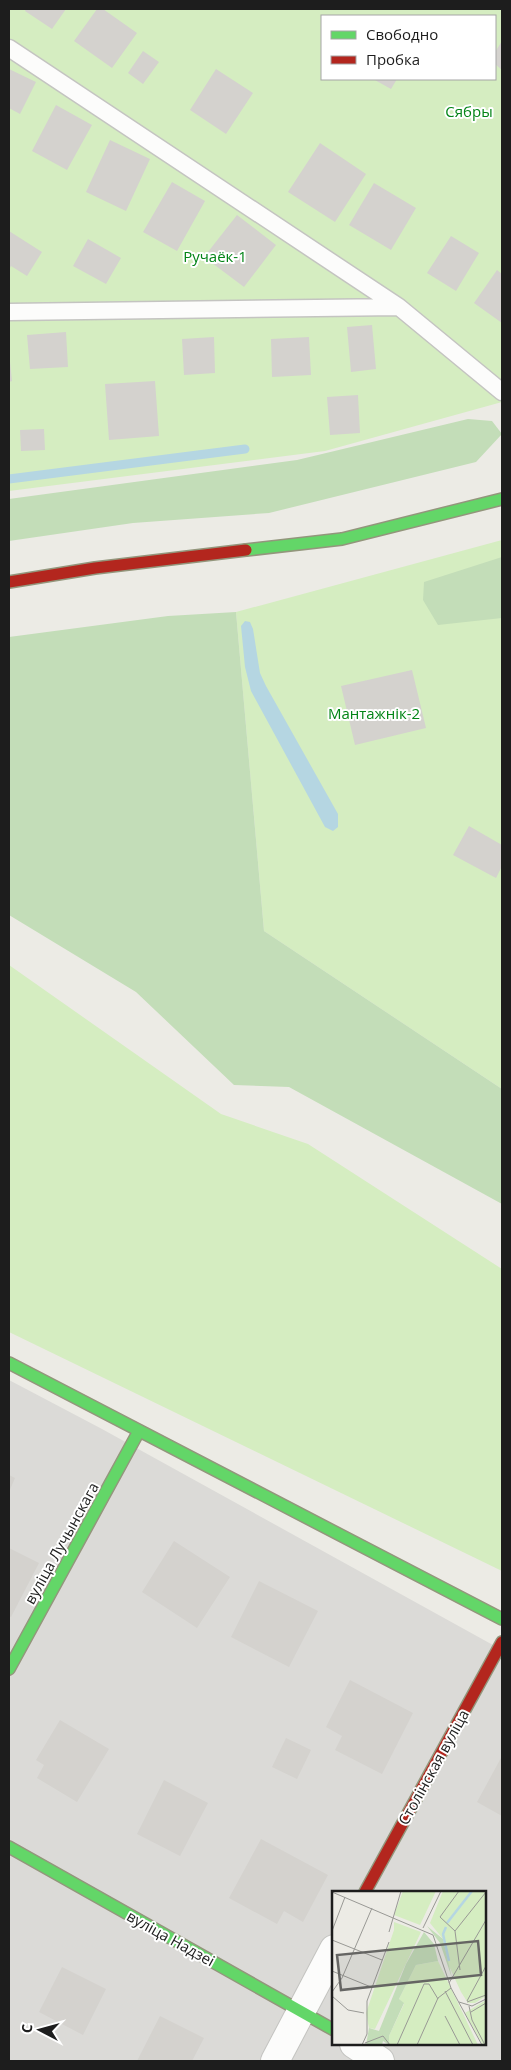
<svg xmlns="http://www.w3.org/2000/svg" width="511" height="2070" font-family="'Open Sans',sans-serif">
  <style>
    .residential { fill: #dbdad7; fill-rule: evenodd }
    .grass { fill: #d5edc1; fill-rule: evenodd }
    .forest { fill: #c3ddb8 }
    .water { fill: #b5d6e2 }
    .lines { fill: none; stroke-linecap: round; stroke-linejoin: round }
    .stream { stroke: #b5d6e2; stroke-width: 9 }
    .building { fill: #d4d2ce }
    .lane-casing { stroke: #c4c4c1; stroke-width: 19 }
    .street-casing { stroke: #c4c4c1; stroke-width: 30 }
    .fast-casing { stroke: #93967c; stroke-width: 14 }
    .jam-casing { stroke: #93967c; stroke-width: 14 }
    .lane { stroke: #fcfcfb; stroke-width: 16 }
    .street { stroke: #fcfcfb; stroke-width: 28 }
    .fast { stroke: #63d668; stroke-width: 11 }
    .jam { stroke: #b3261e; stroke-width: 11 }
    .labels { text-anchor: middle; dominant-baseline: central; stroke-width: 4; stroke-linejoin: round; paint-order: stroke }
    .park-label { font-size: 15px; fill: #028416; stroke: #fff }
    .street-label { font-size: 15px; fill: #1d1d1d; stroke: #fff }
    .inset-river { fill: none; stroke: #b5d6e2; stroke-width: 2.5 }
    .inset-road { fill: none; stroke: #999995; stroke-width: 1 }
    .view { fill: #656563; fill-opacity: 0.15; stroke: #656563; stroke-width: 2.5 }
    .inset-edge { fill: none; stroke: #1d1d1d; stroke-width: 2.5 }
  </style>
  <rect width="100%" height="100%" fill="#ecebe5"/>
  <path class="residential" d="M9,1380l93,49 400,221v411h-493zM334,1892h151v152h-151z"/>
  <path class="grass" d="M9,9h493v393l-177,49 -316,40zM322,16h173v63h-173z
    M502,540v549l-238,-158 -28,-319z
    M9,965l212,149 87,30 194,125v302l-493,-239z"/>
  <path class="forest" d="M468,419l24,2 10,13 -26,28 -207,51 -136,10 -124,18v-42l288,-39z
    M502,557v61l-64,7 -15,-25 1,-18z
    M236,612l28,319 238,158v115l-213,-117 -55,-2 -98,-93 -127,-77v-278l159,-21z"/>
  <path class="water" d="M245,621l5,1 3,7 7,44 6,13 72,128v13l-5,4 -8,-4 -74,-136 -6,-24 -4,-41z"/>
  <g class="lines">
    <path class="stream" d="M9,479l236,-30"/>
  </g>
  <path class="building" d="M26,9h40l-14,20 -27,-18z
    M97,9h6l34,24 -25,35 -38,-27z
    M502,41v29l-7,-6v-12z
    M143,51l16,11 -16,22 -15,-11z
    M9,69l27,13 -16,32 -11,-6z
    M216,69l37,24 -27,41 -36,-24z
    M373,79h24l-6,10z
    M56,105l36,20 -25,45 -35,-19z
    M110,140l40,19 -24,52 -40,-19z
    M320,143l46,31 -31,48 -47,-30z
    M172,182l33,19 -28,50 -34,-19z
    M374,183l42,25 -25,42 -42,-25z
    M237,215l39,30 -32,42 -40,-30z
    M9,231l33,21 -15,24 -16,-10 -2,4z
    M451,236l28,17 -23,38 -29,-18z
    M88,239l33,19 -15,26 -33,-18z
    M497,270l5,4v49l-28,-20z
    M372,325l4,44 -25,3 -4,-45z
    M66,332l2,35 -38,2 -3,-34z
    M214,337l1,36 -31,2 -2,-36z
    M309,337l2,38 -39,2 -1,-38z
    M9,352l3,29 -3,1z
    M155,381l4,55 -50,4 -4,-56z
    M358,395l2,38 -30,2 -3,-38z
    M44,429l1,21 -24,1 -1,-21z
    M412,670l14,58 -71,17 -14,-59z
    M469,826l33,19v21l-6,12 -43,-23z
    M9,1475l6,3 -6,14z
    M174,1541l56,36 -33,51 -55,-36z
    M9,1548l30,15 -28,54 -2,-1z
    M259,1581l59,30 -29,56 -58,-30z
    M350,1680l63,33 -31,61 -47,-24 7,-14 -16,-9z
    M60,1720l49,29 -32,53 -40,-24 7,-13 -8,-5z
    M286,1738l25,12 -14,29 -25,-12z
    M502,1756v60l-25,-14z
    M164,1780l44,23 -28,53 -43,-22z
    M261,1839l67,36 -25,47 -19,-11 -7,13 -48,-26z
    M62,1967l44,22 -23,46 -44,-23z
    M160,2016l44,22 -12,23h-55z"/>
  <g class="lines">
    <g class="lane-casing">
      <path id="lane" d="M9,48l390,259 103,85
        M9,312l390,-5"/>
    </g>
    <g class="street-casing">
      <path id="street" d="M354,2044l26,17
        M275,2061l59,-112"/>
    </g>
    <g class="fast-casing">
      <path id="fast" d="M246,550l96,-11 160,-40
        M9,1363l493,256
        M9,1669l130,-238
        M9,1847l325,183"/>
    </g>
    <g class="jam-casing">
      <path id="jam" d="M9,582l86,-14 151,-18
        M365,1892l137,-250"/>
    </g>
    <use href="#lane" class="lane"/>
    <use href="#street" class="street"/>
    <use href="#fast" class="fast"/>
    <use href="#jam" class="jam"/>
  </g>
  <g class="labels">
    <g class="park-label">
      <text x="469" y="111">Сябры</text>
      <text x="215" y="256">Ручаёк-1</text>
      <text x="374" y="713">Мантажнік-2</text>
    </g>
    <g class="street-label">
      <text transform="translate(61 1543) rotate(-61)">вуліца Лучынскага</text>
      <text transform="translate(433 1767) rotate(-61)">Столінская вуліца</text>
      <text transform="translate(171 1938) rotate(29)">вуліца Надзеі</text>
    </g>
  </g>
  <g transform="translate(332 1891)">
    <rect width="154" height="154" fill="#ecebe5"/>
    <path d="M71,0h33l-16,34 -26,-10zM111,0h43v105l-11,7h-7l-7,-11 -12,-26 -6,-27 -13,-16zM62,31l27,10 -46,97 -6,-1 -3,-15 28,-83zM106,70l40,84h-89v-9l15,-32 -5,-5 17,-34zM154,109v45h-3l-18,-32z" fill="#d5edc1"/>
    <path d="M95,35l16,13 9,39 -12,-35zM92,41l10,12 4,17 -22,4 -17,34 5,4 -15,33v9l-6,-4 -1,4h-16l3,-17 10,3 27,-67z" fill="#c3ddb8"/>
    <path class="inset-river" d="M115,32l25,-32M114,36l-3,7 6,27"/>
    <path class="inset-road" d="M0,1l101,43 18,53 31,57M91,37l18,-37M0,40l13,-34M123,40l-15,-14 19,-26M57,41l12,-41M0,49l50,20M128,79l-5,-39 31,-39M0,80l39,16M117,92l37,-63M113,100l28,54M0,101l10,-14 30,-70M0,105l16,14 16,3M135,110l19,-35M127,111l13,4 14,-7M135,111l19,-7M137,115l3,14 13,25M139,121l15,-9M113,125l15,29M33,152l18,-7 7,9M30,154l5,-11v-33l22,-59M65,154l27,-61h5l9,15M85,154l21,-47 13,-10"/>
    <path class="view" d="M146,50l3,34 -140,15 -4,-35z"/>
    <rect width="154" height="154" class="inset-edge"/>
  </g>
  <rect width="511" height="2070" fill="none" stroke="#1d1d1d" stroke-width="20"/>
  <rect x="321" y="15" width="175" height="65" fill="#ffffff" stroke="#a5a5a5"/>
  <rect x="331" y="31" width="25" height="8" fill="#63d668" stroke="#a5a5a5"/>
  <text x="366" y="40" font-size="15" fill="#1d1d1d">Свободно</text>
  <rect x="331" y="56" width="25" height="8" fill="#b3261e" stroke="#a5a5a5"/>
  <text x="366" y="65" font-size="15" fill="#1d1d1d">Пробка</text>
  <g transform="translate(40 2030) rotate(276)" stroke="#ffffff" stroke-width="4" paint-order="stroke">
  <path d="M0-4L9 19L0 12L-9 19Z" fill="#1d1d1d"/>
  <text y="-8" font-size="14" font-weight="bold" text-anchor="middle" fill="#1d1d1d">С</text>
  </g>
</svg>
